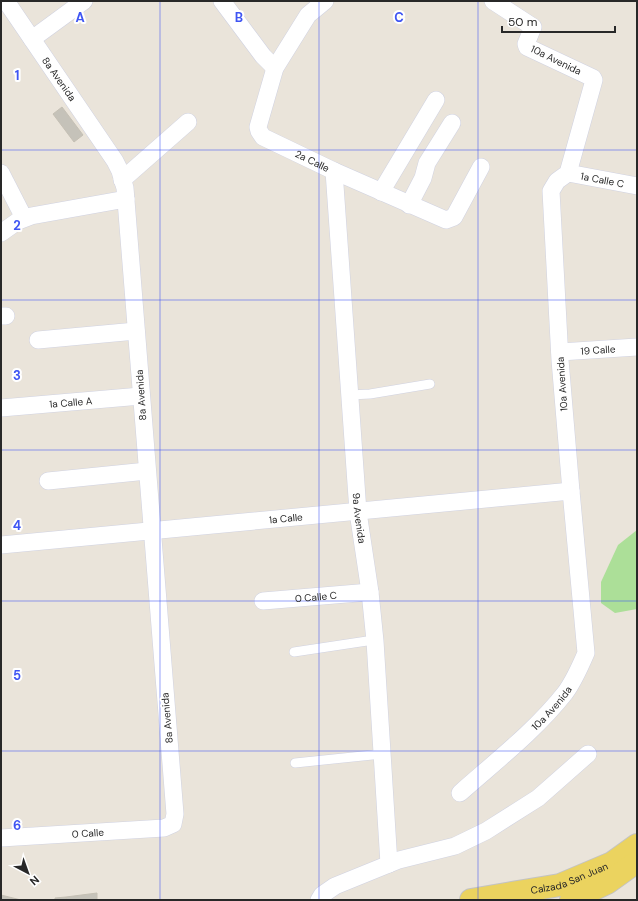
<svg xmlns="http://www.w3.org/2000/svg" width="638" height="901" font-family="'DM Sans',sans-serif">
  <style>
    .green { fill: #acdf98 }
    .building { fill: #c5c2b9; stroke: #c5c0b4 }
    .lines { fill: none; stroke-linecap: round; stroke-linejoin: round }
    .lane-casing { stroke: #d0d2e1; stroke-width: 10 }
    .street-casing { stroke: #d0d2e1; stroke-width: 18 }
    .primary-casing { stroke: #c3c3c3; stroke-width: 24 }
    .lane { stroke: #fff; stroke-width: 9 }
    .street { stroke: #fff; stroke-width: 17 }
    .primary { stroke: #ebd35f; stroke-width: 22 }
    .grid { fill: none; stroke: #3f55f3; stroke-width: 1; stroke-opacity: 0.55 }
    .labels { text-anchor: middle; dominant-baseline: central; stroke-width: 4; stroke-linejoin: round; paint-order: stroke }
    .street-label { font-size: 10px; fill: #282828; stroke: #fff }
    .grid-label { font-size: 13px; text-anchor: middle; font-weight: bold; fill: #3f55f3; stroke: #fff; stroke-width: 4; stroke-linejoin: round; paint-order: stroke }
  </style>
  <rect width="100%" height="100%" fill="#eae4da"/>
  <path class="green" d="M637,530v79l-22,4 -14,-10v-21l17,-37z"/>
  <path class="building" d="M62,107l21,28 -9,7 -21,-28z
    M97,893v7h-30l-1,-3z
    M1,895l20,5h-20z
    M66,897l1,3h-12v-2z"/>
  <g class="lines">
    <g class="lane-casing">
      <path id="lane" d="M350,395l20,-1 60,-10
        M294,652l73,-11h8
        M295,763l87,-9"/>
    </g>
    <g class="street-casing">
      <g id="street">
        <path d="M222,1l41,55 12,12"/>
        <path id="s1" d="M325,1l-17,14 -33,53 -17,59 1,4 4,6 71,34 112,49 8,-3 27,-50"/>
        <path d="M32,39l52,-38"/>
        <path id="s2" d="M334,171l24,341 12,80 5,49 14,223"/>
        <path d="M1,173l23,45"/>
        <path id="s3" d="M568,173l69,13"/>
        <path d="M122,180l66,-58"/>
        <path d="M381,192l55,-92"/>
        <path d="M409,205l14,-27 4,-15 25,-40"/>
        <path d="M1,233l17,-12 13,-5 95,-17"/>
        <path d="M1,316h5"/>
        <path d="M38,340l98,-9"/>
        <path id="s4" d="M560,352l77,-5"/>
        <path id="s5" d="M1,408l140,-12"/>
        <path d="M48,481l99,-10"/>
        <path id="s6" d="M1,545l570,-54"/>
        <path id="s7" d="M263,601l107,-9"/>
        <path id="s8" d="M460,793c36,-32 75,-62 105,-100 9,-12 15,-26 21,-40l-15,-162 -11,-131 -9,-169 6,-10 11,-8 26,-93 -1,-2 -66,-31 -1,-3 7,-17 -40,-26"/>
        <path id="s9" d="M1,838l163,-10 9,-4 2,-10 -50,-626 -5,-17 -5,-10 -109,-160"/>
        <path d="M319,900l3,-5 13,-9 64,-26 56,-14 31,-15 52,-33 50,-44"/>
      </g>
    </g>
    <g class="primary-casing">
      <g id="primary">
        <path id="s10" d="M471,900l89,-15 52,-22 25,-18"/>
        <path d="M571,900l36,-17 28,-20"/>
      </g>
    </g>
    <use href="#lane" class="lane"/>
    <use href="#street" class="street"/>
    <use href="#primary" class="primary"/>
  </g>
  <path class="grid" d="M160,1v899M319,1v899M478,1v899M1,150h636M1,300h636M1,450h636M1,601h636M1,751h636"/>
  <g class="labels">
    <g class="street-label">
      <text transform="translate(556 60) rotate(26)">10a Avenida</text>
      <text transform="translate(59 79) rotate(55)">8a Avenida</text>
      <text stroke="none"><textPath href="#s1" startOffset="212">2a Calle</textPath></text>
      <text stroke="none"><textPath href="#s3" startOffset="35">1a Calle C</textPath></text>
      <text stroke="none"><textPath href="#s4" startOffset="38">19 Calle</textPath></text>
      <text transform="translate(562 384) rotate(-94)">10a Avenida</text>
      <text transform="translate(141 395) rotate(-94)">8a Avenida</text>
      <text stroke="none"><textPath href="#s5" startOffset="70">1a Calle A</textPath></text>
      <text stroke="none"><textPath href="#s6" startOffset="286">1a Calle</textPath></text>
      <text stroke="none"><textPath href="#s2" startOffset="348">9a Avenida</textPath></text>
      <text stroke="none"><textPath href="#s7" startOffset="53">0 Calle C</textPath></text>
      <text stroke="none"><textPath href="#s8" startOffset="125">10a Avenida</textPath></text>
      <text transform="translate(167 718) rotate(-95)">8a Avenida</text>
      <text stroke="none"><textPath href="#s9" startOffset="87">0 Calle</textPath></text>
      <text stroke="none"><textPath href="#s10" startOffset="101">Calzada San Juan</textPath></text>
    </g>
  </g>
  <g class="grid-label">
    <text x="80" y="22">A</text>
    <text x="239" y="22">B</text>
    <text x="399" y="22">C</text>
    <text x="17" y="80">1</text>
    <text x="17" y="230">2</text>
    <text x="17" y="380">3</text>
    <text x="17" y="530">4</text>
    <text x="17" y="680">5</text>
    <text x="17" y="830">6</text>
  </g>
  <rect width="638" height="901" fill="none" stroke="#282828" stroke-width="4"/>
  <g transform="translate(28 873) rotate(139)" stroke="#ffffff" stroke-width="3" paint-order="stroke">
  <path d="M0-3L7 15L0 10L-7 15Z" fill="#282828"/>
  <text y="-6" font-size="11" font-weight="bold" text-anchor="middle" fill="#282828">N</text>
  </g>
  <path d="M502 26v6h113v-6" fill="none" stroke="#282828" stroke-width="2"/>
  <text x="508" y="26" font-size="12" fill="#282828" stroke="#ffffff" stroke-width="3" paint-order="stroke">50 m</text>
</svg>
